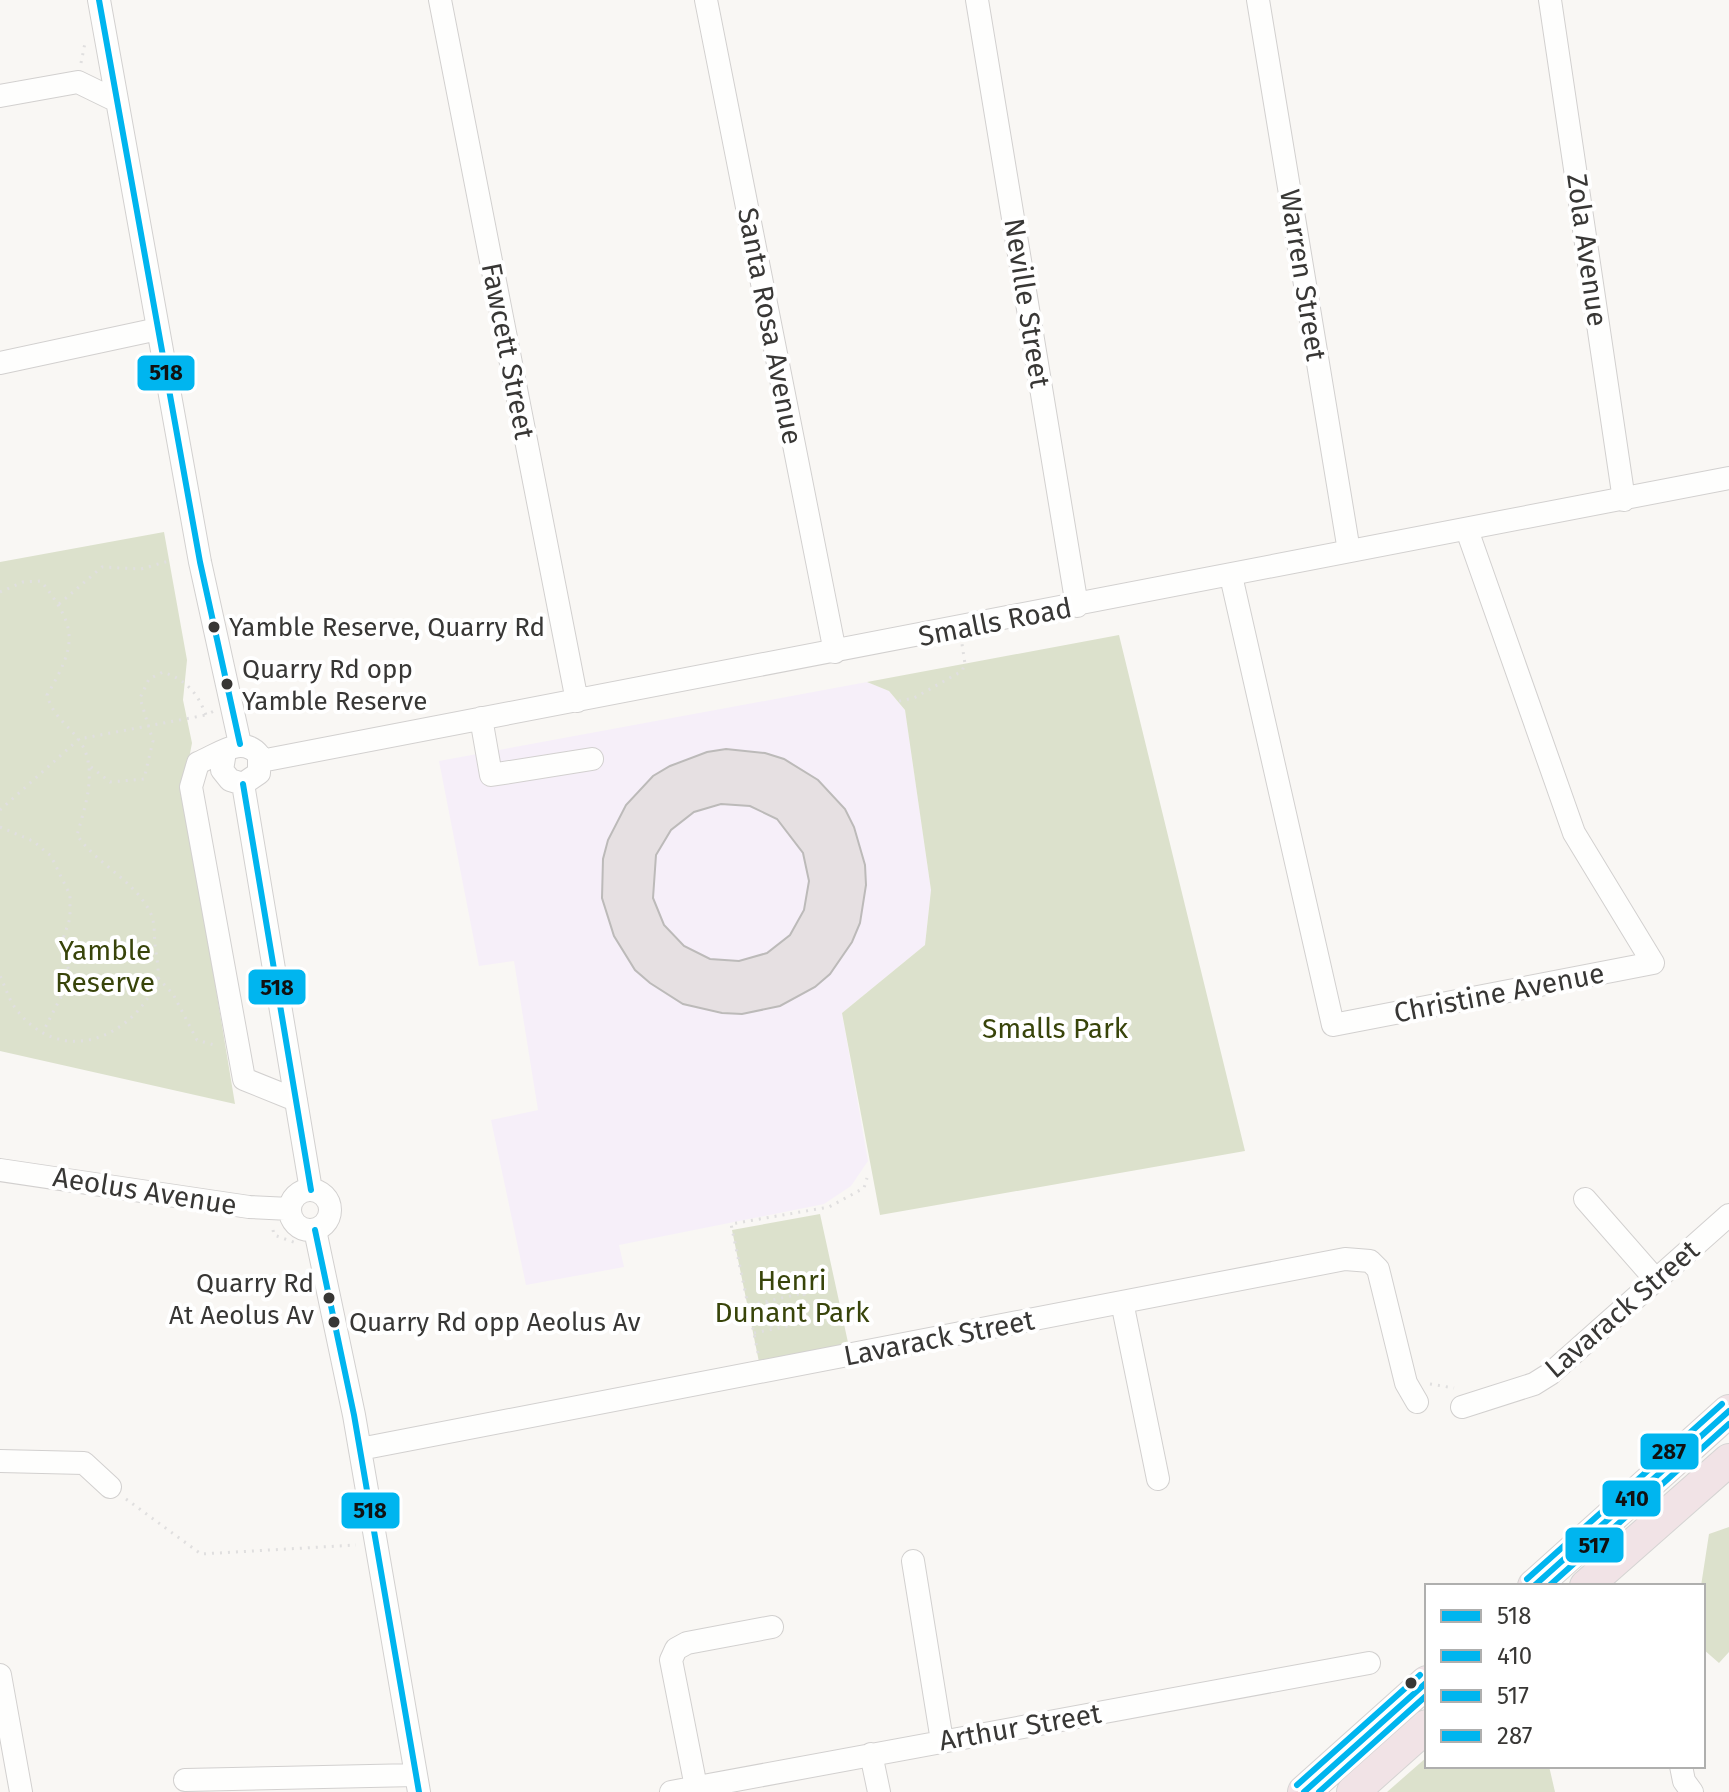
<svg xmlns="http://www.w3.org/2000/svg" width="1729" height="1792" font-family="'Fira Sans',sans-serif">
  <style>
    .education { fill: #f6eff9 }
    .green { fill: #dce1cc }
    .building { fill: #e6e0e2; stroke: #bcbab9; stroke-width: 2; fill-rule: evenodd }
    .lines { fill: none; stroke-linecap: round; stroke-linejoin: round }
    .minor-casing { stroke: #d2d0cf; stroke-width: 24 }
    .highway-casing { stroke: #d5d4d3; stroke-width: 34 }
    .path { stroke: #e0dfdf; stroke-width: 3; stroke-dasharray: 2 6; stroke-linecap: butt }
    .minor { stroke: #fefefd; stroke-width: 22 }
    .highway { stroke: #f1e3e6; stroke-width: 32 }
    .bus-1-casing { stroke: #fff; stroke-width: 12 }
    .bus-2-casing { stroke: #fff; stroke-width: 12 }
    .bus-3-casing { stroke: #fff; stroke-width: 12 }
    .bus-4-casing { stroke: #fff; stroke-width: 12 }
    .bus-1 { stroke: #00b5ef; stroke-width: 6 }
    .bus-2 { stroke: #00b5ef; stroke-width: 6 }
    .bus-3 { stroke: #00b5ef; stroke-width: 6 }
    .bus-4 { stroke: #00b5ef; stroke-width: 6 }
    .bus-dot { fill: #383735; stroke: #fff; stroke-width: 3 }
    .labels { text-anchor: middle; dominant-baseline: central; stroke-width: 8; stroke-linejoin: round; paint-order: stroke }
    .bus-label { font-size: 26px; fill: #383735; stroke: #fff; text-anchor: start }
    .street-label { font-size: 28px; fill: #383735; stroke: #fff }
    .park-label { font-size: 28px; fill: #38440a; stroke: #fff }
    .line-badge { stroke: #fff; stroke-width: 3 }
    .pale-badge-label { font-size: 22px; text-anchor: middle; font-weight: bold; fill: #111 }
  </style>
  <rect width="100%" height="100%" fill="#f9f7f4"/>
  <path class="education" d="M867,682l22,9 16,19 26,180 -6,55 -83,68 26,148 -17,25 -27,18 -205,41 5,22 -98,18 -35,-165 47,-10 -24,-149 -35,5 -40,-205z"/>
  <path class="green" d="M164,532l23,128 -4,40 9,43 -9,47 52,314 -235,-53v-489z
    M1119,635l126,516 -365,64 -38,-202 83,-68 6,-55 -26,-180 -16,-19 -22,-9z
    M820,1214l29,133 -90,15 -27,-132z
    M1729,1527v125l-10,11 -16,-14 -2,-63 8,-52z
    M1427,1757v9h122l6,26h-168z"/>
  <path class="building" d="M726,749l39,4 19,6 34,21 27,29 9,18 11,38 1,20 -6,38 -8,19 -22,32 -15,13 -35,19 -38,8 -20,-1 -39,-9 -33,-21 -15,-13 -21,-34 -12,-38 1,-39 5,-19 18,-35 27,-29 17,-10 37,-14zM721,804l29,2 27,13 26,34 6,28 -5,29 -14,25 -23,18 -28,8 -29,-2 -26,-13 -20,-21 -11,-27 3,-43 15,-25 23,-18z"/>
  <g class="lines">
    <g class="minor-casing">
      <path id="minor" d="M99,0l101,562 40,182
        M440,0l137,701
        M706,0l129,652
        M977,0l100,606
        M1258,0l91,551
        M1550,0l74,500
        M0,96l78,-14 39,19
        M0,363l158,-34
        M1231,576l102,449 320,-62 -79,-130 -107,-303
        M481,718l10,57 101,-16
        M225,752l-3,18 8,10 13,4 16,-11v-18c-17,-21 -41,0 -61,8l-7,24 53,292 52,21
        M261,761l1468,-283
        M243,784l68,406
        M0,1170l249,37 41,2
        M290 1210a20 20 0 1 1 40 0a20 20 0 1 1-40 0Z
        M1585,1199l71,81
        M315,1230l39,185 65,377
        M1122,1302l36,177
        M1462,1407l72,-23 16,-10 179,-159
        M360,1449l985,-190 25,2 8,8 28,114 11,19
        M0,1461l84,2 26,24
        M913,1561l29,180
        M0,1675l21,117
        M871,1754l8,38
        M1681,1766l3,15 8,11
        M185,1780l231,-5
        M696,1787l-25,-127 5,-11 11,-6 85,-16
        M671,1792l698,-129"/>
    </g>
    <g class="highway-casing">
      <path id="highway" d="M1534,1586l195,-175
        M1586,1586l143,-126
        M1304,1792l123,-110
        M1353,1792l74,-66"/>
    </g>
    <path class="path" d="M81,63l4,-20
      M0,592l23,-10 18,-1c37,47 36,63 6,114 6,20 16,26 29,41 24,28 10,68 1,99 20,30 58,45 74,79 4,9 3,21 4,31 1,10 5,26 2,36 -26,59 -97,86 -141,28 -7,-9 -11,-23 -16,-33
      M59,604l43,-37 39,2 31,-9
      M899,701l15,-3 48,-27 3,-7 -3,-20
      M91,767l19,15 34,-3 9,-38 -13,-43 9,-19 14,-7c23,8 34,20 43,43l8,-4
      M0,810l79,-71 127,-24
      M0,827l33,14 18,15 19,39v23l-7,21 7,40 -27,53
      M158,978l15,16 24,46 21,6
      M273,1230l1,5 22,8
      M767,1302l5,28
      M750,1305l54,-12 4,25 -4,5 -50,10
      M758,1353l-27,-129 98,-17 35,-19 3,-10
      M1430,1384l24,4
      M126,1499l75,55 155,-9"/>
    <use href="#minor" class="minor"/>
    <use href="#highway" class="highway"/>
    <g class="bus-1-casing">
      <path id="bus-1" d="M99,0l101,562 40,182
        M243,784l68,406
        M315,1230l39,185 65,377"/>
    </g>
    <g class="bus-2-casing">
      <path id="bus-2" d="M1534,1586l195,-175
        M1304,1792l123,-110"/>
    </g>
    <g class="bus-3-casing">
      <path id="bus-3" d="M1549,1586l180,-162
        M1319,1792l108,-97"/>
    </g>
    <g class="bus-4-casing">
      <path id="bus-4" d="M1527,1579l195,-175
        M1297,1785l123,-110"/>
    </g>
    <use href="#bus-1" class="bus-1"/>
    <use href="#bus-2" class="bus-2"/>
    <use href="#bus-3" class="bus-3"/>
    <use href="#bus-4" class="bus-4"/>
  </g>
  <g class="bus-dot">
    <circle cx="214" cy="627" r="7"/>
    <circle cx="227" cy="684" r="7"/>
    <circle cx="329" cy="1298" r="7"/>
    <circle cx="334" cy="1322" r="7"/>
    <circle cx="1411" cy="1683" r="7"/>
  </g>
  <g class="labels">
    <g class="bus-label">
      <text x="229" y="627">Yamble Reserve, Quarry Rd</text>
      <text x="242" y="669">Quarry Rd opp<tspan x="242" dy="32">Yamble Reserve</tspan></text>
      <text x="314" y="1283" text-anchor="end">Quarry Rd<tspan x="314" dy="32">At Aeolus Av</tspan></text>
      <text x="349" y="1322">Quarry Rd opp Aeolus Av</text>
    </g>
    <g class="street-label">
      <text transform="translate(1587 250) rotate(82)">Zola Avenue</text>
      <text transform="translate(1303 275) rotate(81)">Warren Street</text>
      <text transform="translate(1027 303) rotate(81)">Neville Street</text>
      <text transform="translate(770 326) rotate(79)">Santa Rosa Avenue</text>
      <text transform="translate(508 351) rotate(79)">Fawcett Street</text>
      <text transform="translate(995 622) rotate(-11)">Smalls Road</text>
      <text transform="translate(1499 993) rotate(-11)">Christine Avenue</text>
      <text transform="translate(145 1191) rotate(9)">Aeolus Avenue</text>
      <text transform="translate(1622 1309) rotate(-41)">Lavarack Street</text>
      <text transform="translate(939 1338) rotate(-11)">Lavarack Street</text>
      <text transform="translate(1020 1727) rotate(-10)">Arthur Street</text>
    </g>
    <g class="park-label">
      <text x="105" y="950">Yamble<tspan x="105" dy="32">Reserve</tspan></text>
      <text x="1055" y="1028">Smalls Park</text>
      <text x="792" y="1280">Henri<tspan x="792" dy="32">Dunant Park</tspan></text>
    </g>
  </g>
  <g class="line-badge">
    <rect x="136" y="354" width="60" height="38" rx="8" fill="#00b5ef"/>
    <rect x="247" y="968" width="60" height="38" rx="8" fill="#00b5ef"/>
    <rect x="1639" y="1432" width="61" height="39" rx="8" fill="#00b5ef"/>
    <rect x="1601" y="1479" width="61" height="39" rx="8" fill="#00b5ef"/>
    <rect x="340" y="1491" width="61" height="39" rx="8" fill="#00b5ef"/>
    <rect x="1564" y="1526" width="61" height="38" rx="8" fill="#00b5ef"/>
  </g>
  <g class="pale-badge-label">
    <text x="166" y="380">518</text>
    <text x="277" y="995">518</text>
    <text x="1669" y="1459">287</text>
    <text x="1632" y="1506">410</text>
    <text x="370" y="1518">518</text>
    <text x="1594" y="1553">517</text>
  </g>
  <rect x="1425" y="1584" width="280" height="184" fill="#ffffff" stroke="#afafae" stroke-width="2"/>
  <rect x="1441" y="1610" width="40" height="12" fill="#00b5ef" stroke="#afafae" stroke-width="2"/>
  <text x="1497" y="1624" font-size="24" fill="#383735">518</text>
  <rect x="1441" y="1650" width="40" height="12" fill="#00b5ef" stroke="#afafae" stroke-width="2"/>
  <text x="1497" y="1664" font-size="24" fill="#383735">410</text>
  <rect x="1441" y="1690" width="40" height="12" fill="#00b5ef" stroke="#afafae" stroke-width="2"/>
  <text x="1497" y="1704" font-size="24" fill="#383735">517</text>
  <rect x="1441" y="1730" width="40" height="12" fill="#00b5ef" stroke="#afafae" stroke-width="2"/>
  <text x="1497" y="1744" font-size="24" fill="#383735">287</text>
</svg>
